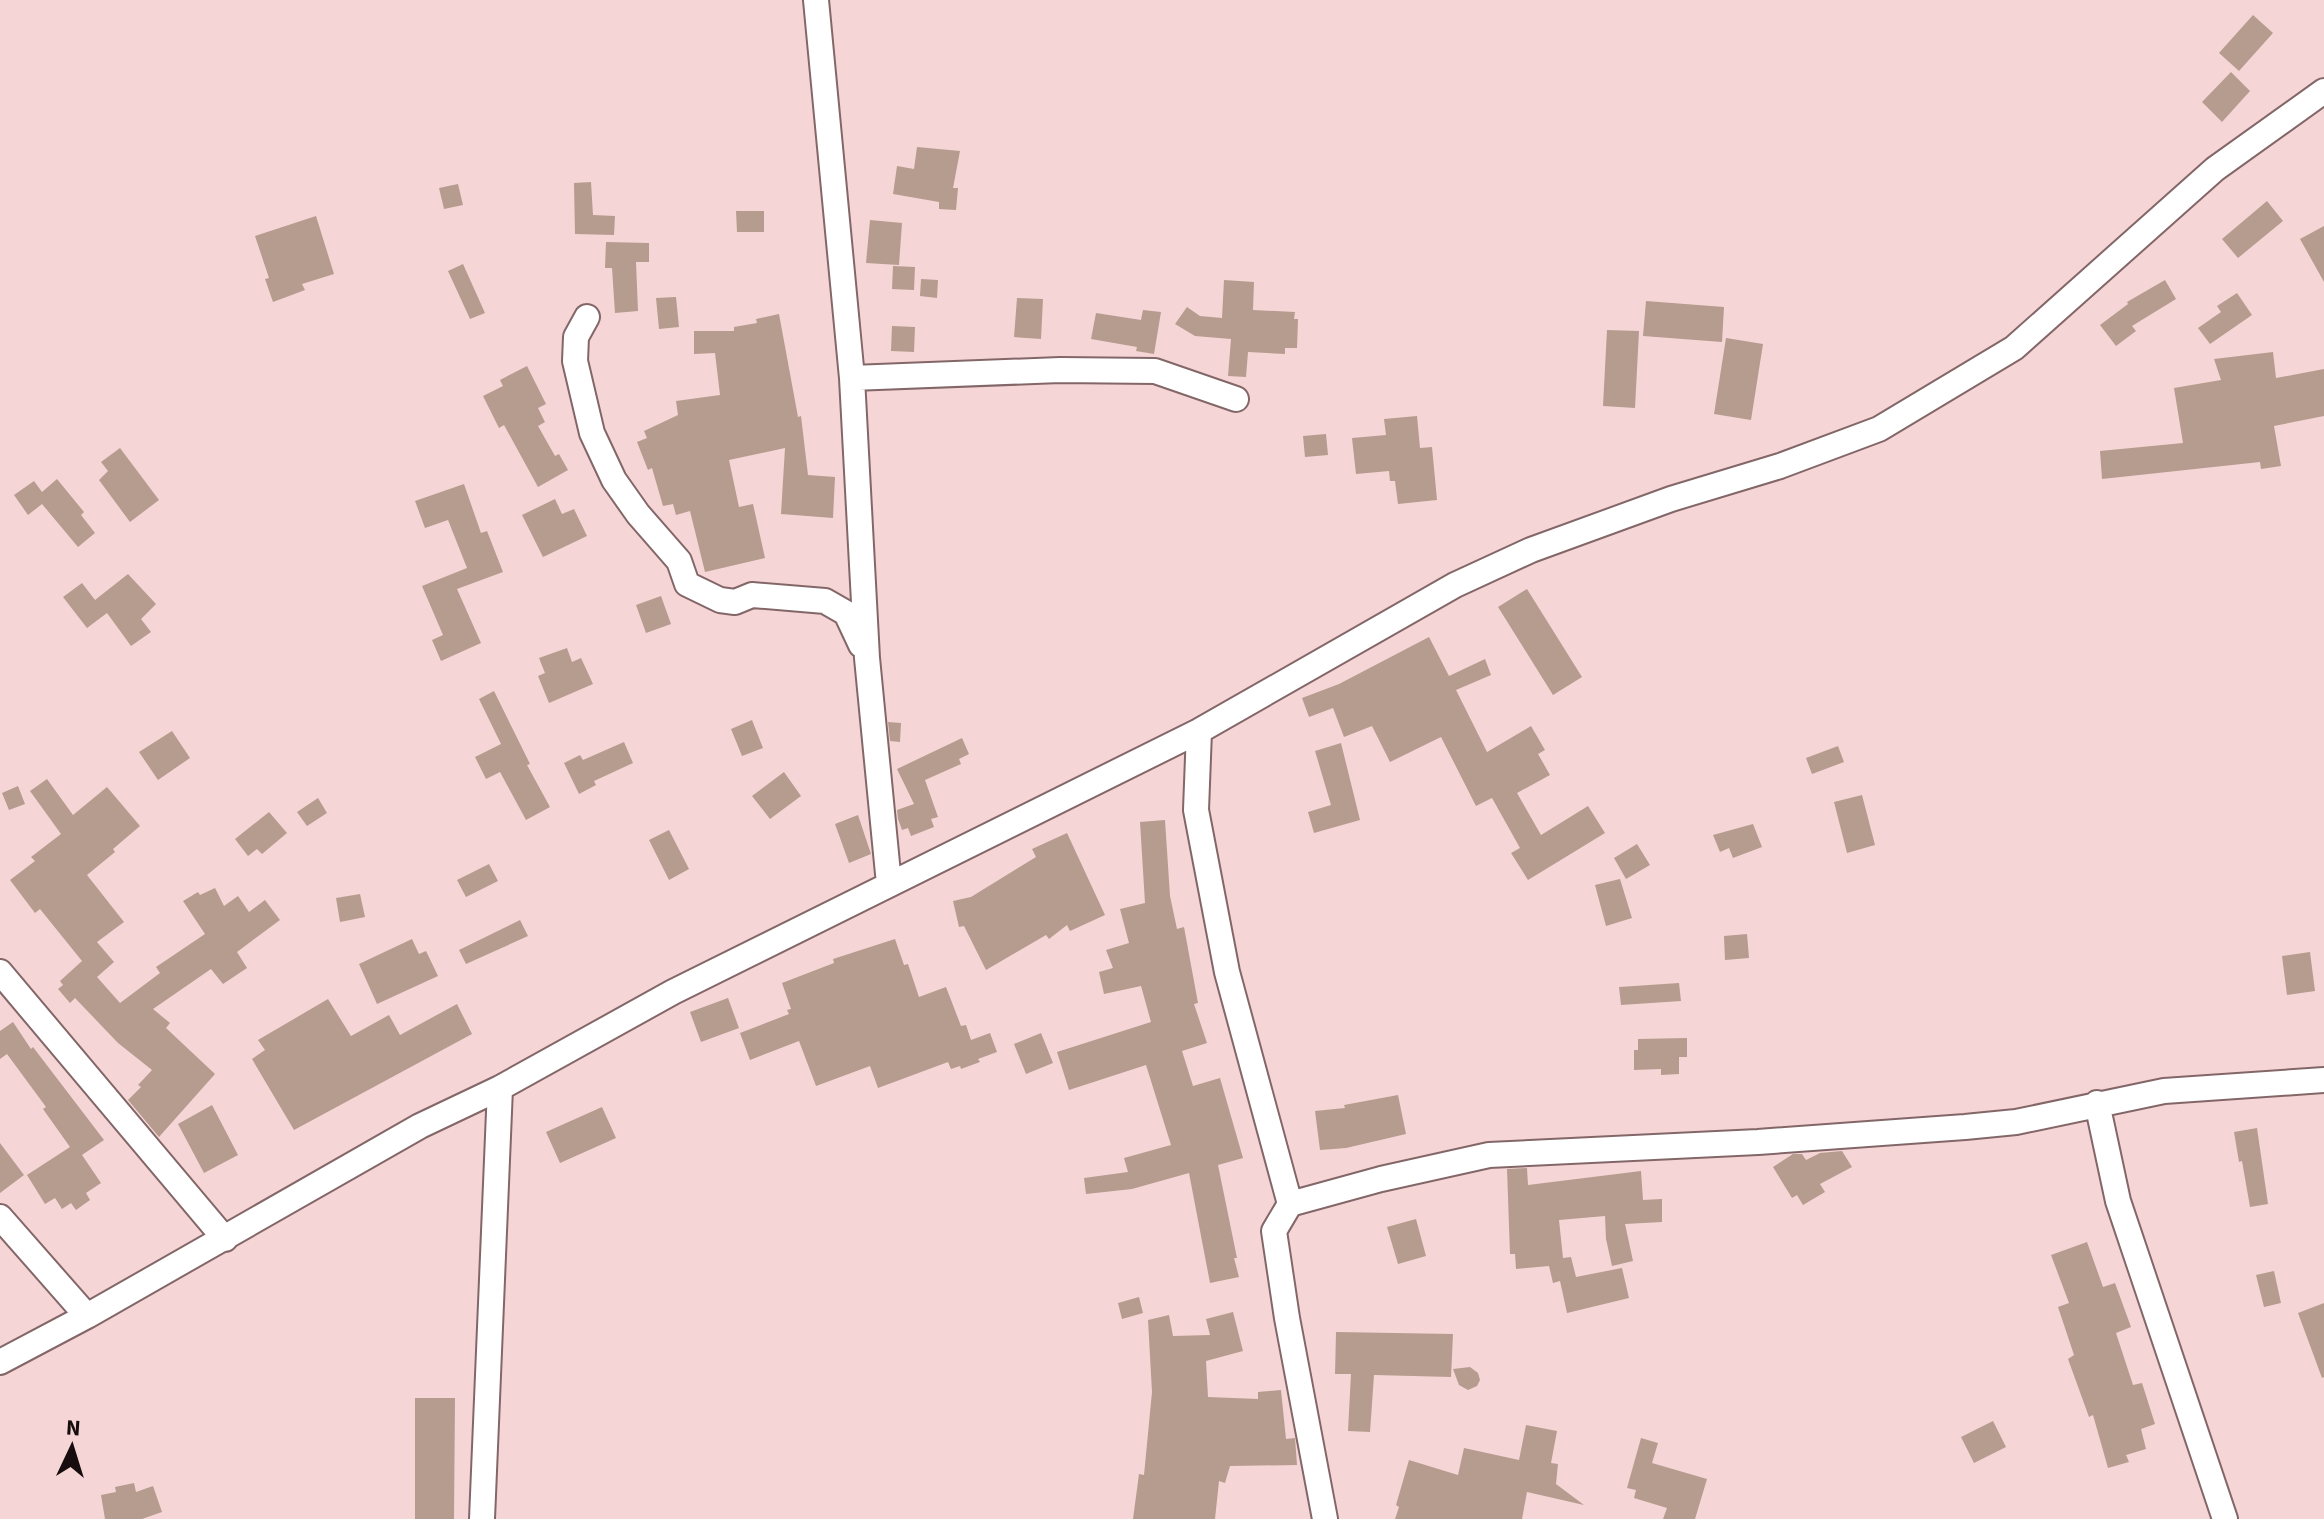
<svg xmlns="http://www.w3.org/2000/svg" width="2324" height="1519" font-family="'Source Sans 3',sans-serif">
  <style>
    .building { fill: #b59c8e }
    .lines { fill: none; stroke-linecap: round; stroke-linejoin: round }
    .minor-casing { stroke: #836768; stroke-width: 28 }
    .minor { stroke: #fff; stroke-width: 24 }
  </style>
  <rect width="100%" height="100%" fill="#f6d5d6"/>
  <path class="building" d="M2253,15l20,18 -34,38 -20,-18z
    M2231,72l19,19 -28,31 -20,-20z
    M917,147l43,4 -7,37h5l-2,22 -17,-1v-7l-46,-8 4,-28 17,3z
    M591,182l2,33 22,1 -1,19 -39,-1 -1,-51z
    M458,184l5,21 -19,4 -5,-21z
    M2267,201l16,20 -45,37 -16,-19z
    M736,211h28v21h-27z
    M316,216l18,58 -32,10 3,6 -32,12 -8,-23 4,-1 -14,-42z
    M870,220l32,3 -3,42 -33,-2z
    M2324,226v56l-24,-43z
    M606,242l43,1v19h-13l2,49 -23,2 -3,-45h-7z
    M463,264l22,49 -15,6 -22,-48z
    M893,266l22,1 -1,23 -22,-1z
    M921,279l17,1 -1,18 -17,-2z
    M1224,280l30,2 -1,28 42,2 -1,7h4l-1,29h-12v6l-37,-2 -2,25 -18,-1 3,-37 -36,-3 -20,-12 12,-17 13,9 22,2z
    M2165,280l11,19 -44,27 4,5 -20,15 -16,-21 28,-21 -1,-2z
    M2237,293l15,22 -42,29 -12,-16 23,-16 -4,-6z
    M676,297l3,30 -20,2 -3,-31z
    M1017,298l26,1 -2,40 -27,-2z
    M1646,301l78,6 -2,35 -79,-6z
    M1143,310l18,2 -7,42 -18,-3 1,-4 -46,-8 5,-26 45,7z
    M779,314l19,103 3,-1 7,59 27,2 -2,41 -52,-4 4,-66 -56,12 10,47 14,-3 12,54 -60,14 -15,-61 -14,4 -3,-11 -10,2 -11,-38 -4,2 -11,-28 10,-4 -3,-7 34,-16 -2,-14 44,-6 -5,-42 -21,1v-23h40v-4l23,-4 -1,-4z
    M892,326l23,1 -1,25 -23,-1z
    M1607,330l32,1 -4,77 -32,-2z
    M1726,338l37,6 -12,76 -37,-6z
    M2273,352l3,26 48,-9v47l-50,10 7,40 -20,3 -1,-7 -158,17 -2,-28 83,-8 -9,-55 47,-8 -7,-21z
    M527,366l19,38 -8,4 7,14 -7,4 17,30 4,-2 9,16 -30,17 -34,-62 -5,3 -16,-32 20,-10 -3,-6z
    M1417,416l3,32 12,-1 5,53 -39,4 -3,-23h-5l-1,-10 -33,3 -4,-36 34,-3 -2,-16z
    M1326,434l2,21 -23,2 -2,-21z
    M120,448l39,52 -29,22 -31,-42 9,-9 -7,-9z
    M57,479l27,33 -3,3 14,18 -17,14 -36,-43 -14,11 -14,-20 20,-14 8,11z
    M464,484l17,49 6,-2 16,41 -46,17 24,54 -40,18 -9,-21 11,-5 -21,-49 45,-18 -19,-48 -23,8 -10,-27z
    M555,499l7,15 12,-5 13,27 -44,21 -21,-42z
    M128,574l28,30 -15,15 10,13 -20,14 -24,-33 -20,15 -24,-31 19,-14 13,17z
    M1527,589l55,88 -29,18 -55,-88z
    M661,596l10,28 -25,9 -10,-28z
    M1429,637l20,39 36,-17 6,16 -35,15 31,62 44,-26 14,24 -7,4 12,21 -33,18 24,42 47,-29 17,27 -77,47 -17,-27 9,-5 -28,-50 -16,8 -35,-69 -51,25 -18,-36 -28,11 -11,-29 -24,9 -7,-19 37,-14z
    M567,648l5,14 9,-4 12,26 -44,19 -11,-27 7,-3 -6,-15z
    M494,691l36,73 -3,1 23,42 -24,13 -26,-48 -14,7 -11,-22 26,-13 -22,-45z
    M752,720l11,28 -21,8 -11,-27z
    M888,722l13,1 -1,19 -10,-1z
    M172,731l18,27 -32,22 -19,-28z
    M962,738l7,16 -10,5 2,5 -36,16 13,37 -7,2 3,8 -23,9 -3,-8 -6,2 -4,-11 -1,-9 17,-6 -17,-35z
    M624,742l9,21 -39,18 2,4 -17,9 -15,-31 16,-8 3,5z
    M1341,743l19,77 -46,13 -6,-21 23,-7 -16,-54z
    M1838,746l6,16 -32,12 -6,-16z
    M784,772l17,24 -31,23 -18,-23z
    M47,779l26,36 34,-28 33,39 -27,23 2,3 -28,23 37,47 -27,20 17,20 -17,15 23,26 40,-30 -4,-6 49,-33 -22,-33 15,-9 2,3 15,-7 9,18 14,-10 11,16 16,-12 15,20 -43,32 10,16 -24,16 -12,-15 -58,40 17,14 -4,5 49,46 -56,63 -31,-37 13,-13 -3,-2 14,-15 -34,-27 -43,-45 -5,5 -12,-14 5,-4 -3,-4 22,-20 -42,-52 -5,4 -25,-33 25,-19 -4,-4 30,-23 -31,-43z
    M18,786l7,18 -16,6 -7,-17z
    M1862,795l13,50 -28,8 -13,-51z
    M318,798l9,15 -20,13 -10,-14z
    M269,812l18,21 -25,21 -5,-5 -9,7 -13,-17z
    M858,815l13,39 -22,9 -14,-39z
    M1165,820l5,76 7,33 7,-2 14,76 -4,1 13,39 -25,8 11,35 27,-8 23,80 -25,7 19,93h-3l5,19 -29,6 -21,-110 -57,16 -46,5 -2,-16 44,-6 -4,-14 47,-13 -25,-80 -77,25 -12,-38 94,-30 -10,-36 -37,8 -5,-22 14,-4 -7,-18 23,-7 -9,-34 25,-6 -5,-81z
    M1753,824l9,23 -29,11 -4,-10 -9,4 -7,-17z
    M669,830l20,39 -20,11 -20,-40z
    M1067,833l38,82 -35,16 -3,-6 -18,14 -3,-4 -60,35 -22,-44 -5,1 -6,-26 18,-4 65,-40 -4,-8z
    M1637,844l13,21 -24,14 -12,-21z
    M489,864l9,17 -32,16 -9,-17z
    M1620,879l12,39 -26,8 -11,-41z
    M360,894l5,23 -25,5 -4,-24z
    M520,920l8,16 -62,28 -7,-14z
    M1747,934l2,24 -24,2 -1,-24z
    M412,939l7,15 7,-3 12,25 -61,28 -18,-40z
    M895,939l9,26 4,-1 11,33 27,-10 15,39 5,-1 5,15 19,-7 7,19 -19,7 2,3 -19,7 -1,-3 -9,3 -3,-7 -70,26 -8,-22 -54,20 -17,-45 -49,19 -10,-27 49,-19 -2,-4 4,-1 -9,-26 52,-20 -1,-4z
    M2310,952l5,39 -28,4 -5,-39z
    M1679,983l2,18 -60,4 -2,-18z
    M728,998l11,30 -38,14 -11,-30z
    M328,999l23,37 38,-21 11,20 57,-31 15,30 -178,96 -42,-71 13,-9 -7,-10z
    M13,1022l18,27 2,-2 71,93 -22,15 19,28 -15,10 4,7 -14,10 -5,-7 -9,6 -7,-11 -10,6 -18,-29 43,-28 -27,-38 3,-2 -39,-53 -7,5v-28z
    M1041,1033l12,30 -27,11 -12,-30z
    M1687,1038v19h-8v17l-18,1v-6l-27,1v-20h4v-11z
    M1398,1095l8,39 -60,14 -26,2 -5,-39 30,-3 -1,-3z
    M212,1105l26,50 -34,18 -26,-49z
    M602,1107l14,31 -56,25 -14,-31z
    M2257,1128l11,76 -18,3 -8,-46 -3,1 -5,-30z
    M0,1143l24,32 -24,18z
    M1842,1151l10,16 -32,17 5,8 -22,13 -6,-10 -5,3 -19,-31 20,-13h9l4,6 14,-7z
    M1527,1168l1,17 113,-14 2,29 19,-1v23l-37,2 8,37 -21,5 -6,-27 -1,-23 -46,4 4,38 8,-1 5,20 46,-9 7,30 -62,15 -7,-32 -7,2 -4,-17 -33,3 -1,-15h-5l-3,-85z
    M1416,1219l10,37 -28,8 -11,-37z
    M2087,1242l16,45 12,-4 16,44 -15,6 17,52 9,-2 13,41 -14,5 5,20 -20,6 3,7 -21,6 -15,-53 -4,2 -21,-58 6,-4 -16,-48 11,-4 -18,-48z
    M2274,1271l7,32 -17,4 -8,-32z
    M1139,1297l4,16 -21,6 -4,-16z
    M2324,1303v74l-2,1 -24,-65z
    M1233,1312l10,39 -37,10 2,36 50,2v-7l23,-2 5,49 9,-1 2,27 -67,1 -5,17 -6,-2 -4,38h-82l6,-45 5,1 8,-83 -4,-72 21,-5 4,21 37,-1 -4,-16z
    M1336,1332l117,2 -2,43 -77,-2 -4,57 -22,-1 3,-57h-16z
    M1470,1367l8,6 2,7 -3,6 -9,4 -9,-5 -6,-16z
    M415,1398h40l-1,121h-39z
    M1993,1421l13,26 -32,16 -13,-26z
    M1526,1425l31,6 -6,32 7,1 -2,20 28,21 -57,-13 -5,27h-127l4,-12 -3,-2 13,-45 49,15 6,-27 55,12z
    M1641,1438l17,5 -6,20 55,16 -12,40h-32l4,-11 -33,-10 2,-8 -9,-2z
    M134,1483l2,9 17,-6 9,26 -20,7h-37l-4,-24 15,-3 -1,-5z"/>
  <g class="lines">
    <g class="minor-casing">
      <path id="minor" d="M816,0l36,378 15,280 22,226
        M587,317l-11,20 -1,24 17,72 22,47 24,34 41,47 8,23 33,16 15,2 17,-7 73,6 21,12 15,32
        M852,378l208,-8 95,1 81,28
        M1199,731l-3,79 31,162 63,232 -16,27 13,87 38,201
        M0,972l225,267
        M2097,1103l21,98 107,318
        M1290,1204l91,-25 108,-24 269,-13 207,-15 51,-5 148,-31 160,-11
        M0,1217l87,99
        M0,1362l87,-46 333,-190 80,-38 173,-96 526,-261 256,-146 76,-35 140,-51 109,-33 99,-37 135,-81 201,-179 109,-78
        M482,1519l18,-431"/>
    </g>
    <use href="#minor" class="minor"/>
  </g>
  <g transform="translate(72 1447) rotate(4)" stroke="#f6d5d6" stroke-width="6" paint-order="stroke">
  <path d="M0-6L14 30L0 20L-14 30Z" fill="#180d0e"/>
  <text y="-12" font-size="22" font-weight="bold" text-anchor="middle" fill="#180d0e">N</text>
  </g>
</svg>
